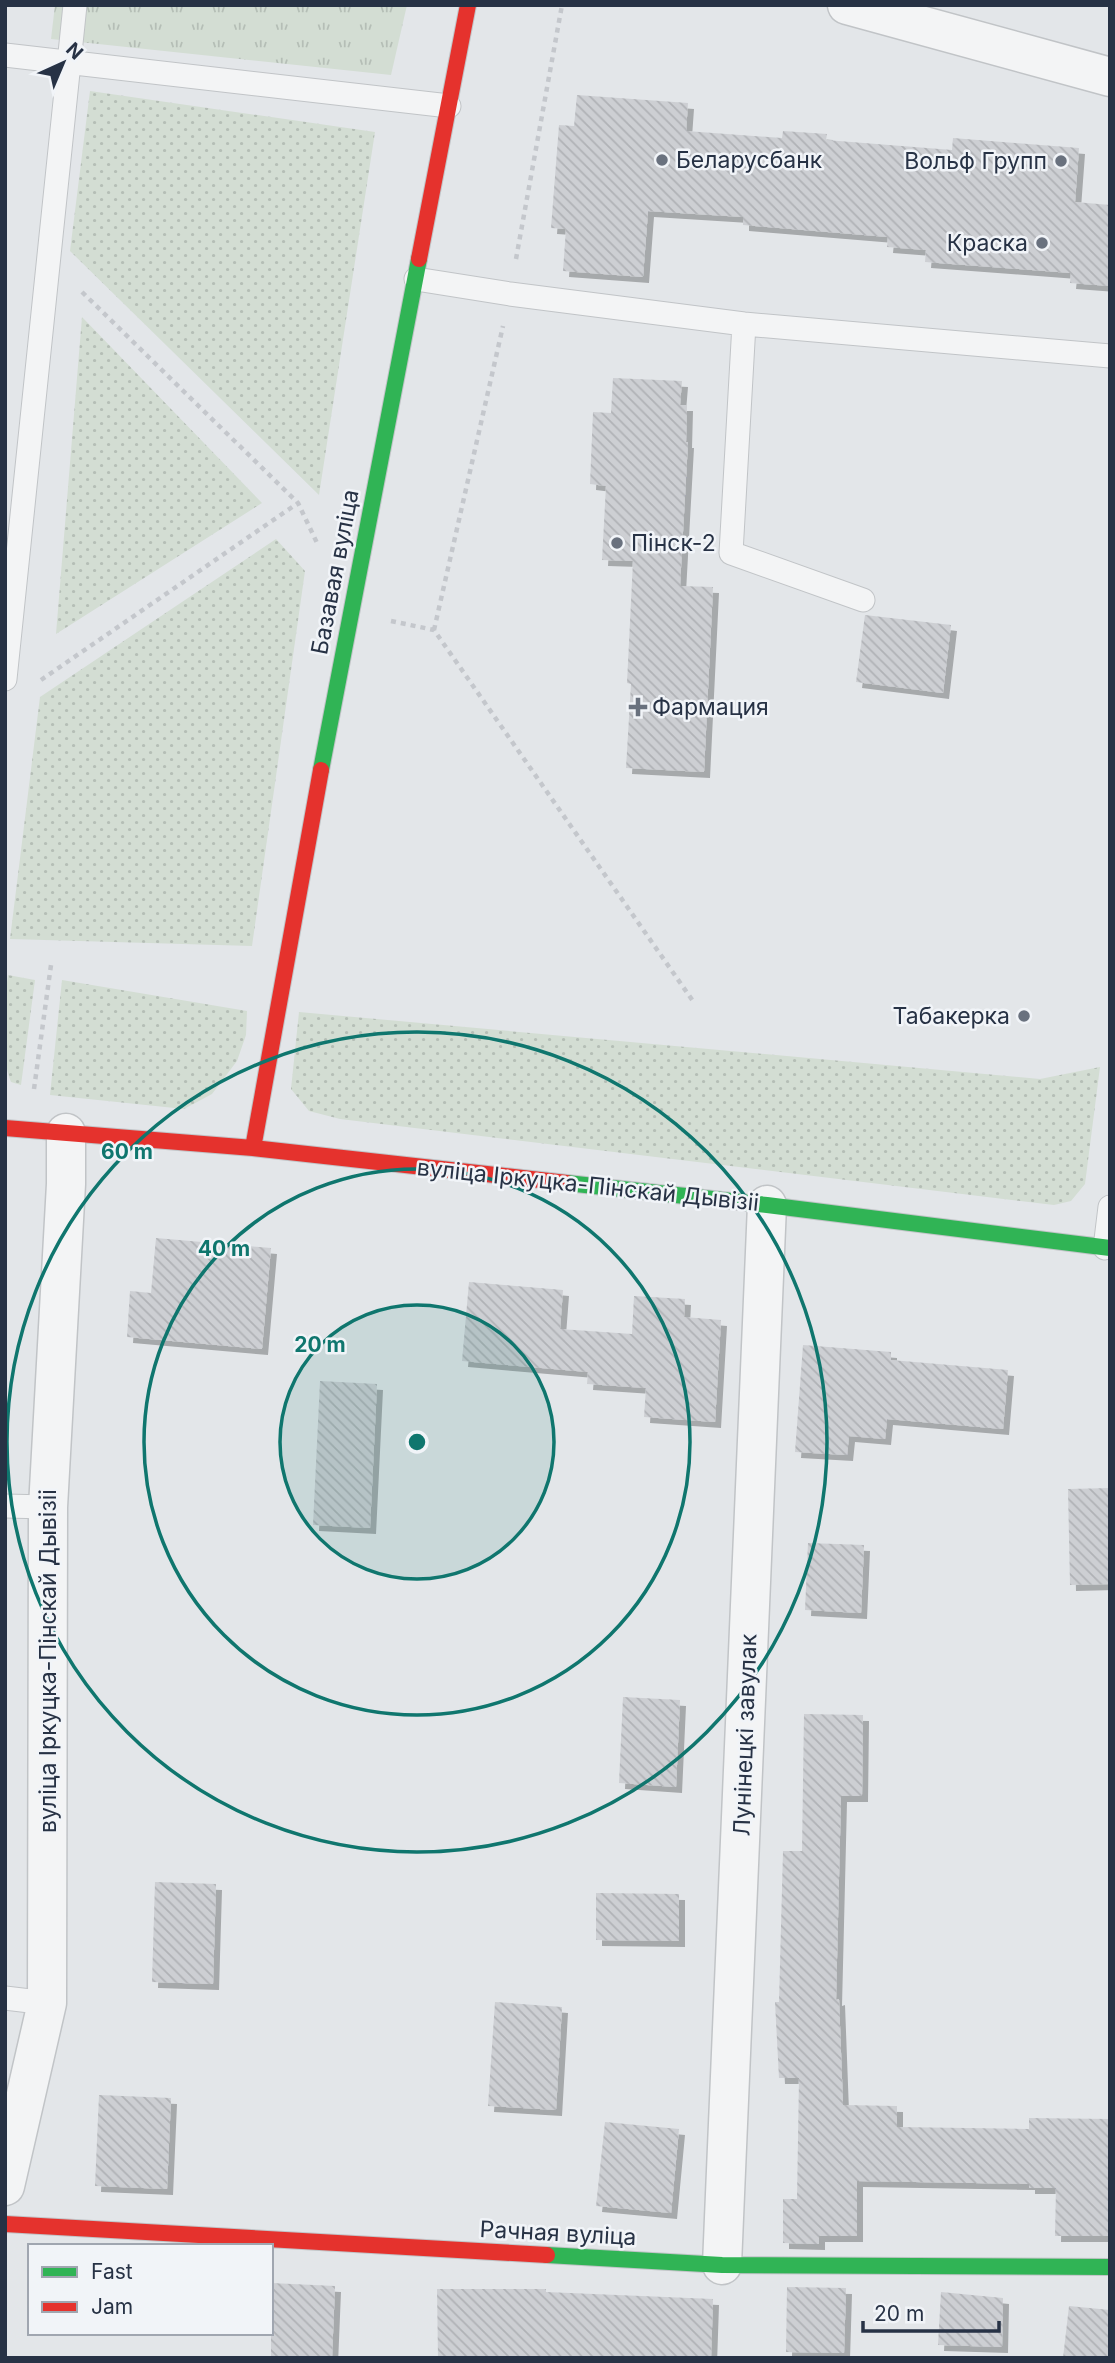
<svg xmlns="http://www.w3.org/2000/svg" width="1115" height="2363" font-family="Inter,sans-serif">
  <style>
    .grass { fill: url(#grass-dots) }
    .park { fill: url(#park-tufts) }
    .building { fill: url(#building-back-hatch); filter: url(#shadow) }
    .lines { fill: none; stroke-linecap: round; stroke-linejoin: round }
    .lane-casing { stroke: #c1c4c7; stroke-width: 25 }
    .street-casing { stroke: #c1c4c7; stroke-width: 41 }
    .fast-casing { stroke: #c1c4c7; stroke-width: 18 }
    .jam-casing { stroke: #c1c4c7; stroke-width: 18 }
    .path { stroke: #c4c7cc; stroke-width: 4.5; stroke-dasharray: 5 5; stroke-linecap: butt }
    .lane { stroke: #f3f4f5; stroke-width: 23 }
    .street { stroke: #f3f4f5; stroke-width: 38 }
    .fast { stroke: #30b455; stroke-width: 16 }
    .jam { stroke: #e5322d; stroke-width: 16 }
    .ring { fill: none; stroke: #0f766e; stroke-width: 3.5 }
    .poi-dot { fill: #69717e; stroke: #f1f4f8; stroke-width: 2.5 }
    .labels { text-anchor: middle; dominant-baseline: central; stroke-width: 5; stroke-linejoin: round; paint-order: stroke }
    .poi-label { font-size: 23px; fill: #273245; stroke: #f1f4f8; text-anchor: start }
    .street-label { font-size: 23px; fill: #273245; stroke: #f1f4f8 }
    .centre { fill: #0f766e; stroke: #f1f4f8; stroke-width: 3.5 }
    .ring-label { font-size: 21px; text-anchor: middle; font-weight: bold; fill: #0f766e; stroke: #f1f4f8; stroke-width: 5; stroke-linejoin: round; paint-order: stroke }
  </style>
  <defs>
    <pattern id="grass-dots" width="8" height="8" patternUnits="userSpaceOnUse" patternTransform="scale(1.75)"><rect width="8" height="8" fill="#d3ddd3"/><path d="M2 2h.1M6 6h.1" fill="none" stroke="#b5beb6" stroke-width="1.8" stroke-linecap="round"/></pattern>
    <pattern id="park-tufts" width="24" height="20" patternUnits="userSpaceOnUse" patternTransform="scale(1.75)"><rect width="24" height="20" fill="#d3ddd3"/><path d="M3 7l-1-3M5 7V3M7 7l1-3M15 17l-1-3M17 17v-4M19 17l1-3" fill="none" stroke="#b5beb6"/></pattern>
    <pattern id="building-back-hatch" width="6" height="6" patternUnits="userSpaceOnUse" patternTransform="scale(1.75)"><rect width="6" height="6" fill="#cdcfd3"/><path d="M-1 5l2 2M0 0l6 6M5-1l2 2" fill="none" stroke="#b0b2b6"/></pattern>
    <filter id="shadow"><feDropShadow dx="6" dy="6" stdDeviation="0" flood-color="#0004"/></filter>
  </defs>
  <rect width="100%" height="100%" fill="#e3e6e9"/>
  <path class="grass" d="M90,91l285,41 -56,363 -249,-244z
    M82,317l180,186 -206,131z
    M276,539l29,32 -53,375 -242,-7 30,-242z
    M8,975l27,5 -14,105 -10,-3c-11,-25 -7,-79 -3,-107z
    M62,980l185,31 -1,24 -9,26 -25,33 -28,15 -134,-14z
    M299,1012l741,67 60,-12 -15,117 -14,17 -17,4 -714,-86 -31,-8 -18,-22z"/>
  <path class="park" d="M55,5h352l-16,70 -340,-36z"/>
  <path class="building" d="M577,95l111,8 -2,28 96,7 1,-7 44,3 -1,6 126,10 1,-12 126,10 -4,54 35,3v81l-40,-3 1,-10 -146,-11 1,-12 -39,-3 1,-10 -145,-12v-8l-95,-6 -5,66 -80,-6 3,-42 -15,-1 8,-103 15,1z
    M613,378l69,3 -2,24h7l-1,37h2l-8,144 33,1 -9,185 -78,-4 5,-84 -4,-1 6,-122 -31,-1 4,-74 -16,-2 3,-72 18,1z
    M865,615l86,10 -8,68 -87,-11z
    M156,1238l115,10 -9,101 -135,-12 3,-46 21,2z
    M469,1282l94,8 -3,39 72,5 2,-38 51,3 -1,18 37,3 -6,102 -71,-5 2,-29 -59,-4 1,-12 -126,-11z
    M803,1345l88,7v8l117,10 -5,59 -116,-10 -2,20 -36,-3 -2,19 -52,-3z
    M320,1381l57,3 -7,144 -57,-3z
    M1110,1488v96l-40,1 -2,-96z
    M808,1543l56,2 -3,68 -56,-3z
    M623,1697l57,3 -4,87 -57,-4z
    M804,1714l59,1 -1,81h-21l-5,204 3,-1 4,106 54,1v21l132,2v-11l81,1v117h-55l1,-48h-27v-4l-172,-3v55h-38v8l-36,-1v-44h14l2,-121h-20l-4,-76h4l4,-151h19z
    M155,1882l61,2 -3,100 -61,-2z
    M596,1893l83,1v47l-83,-1z
    M495,2002l67,5 -6,103 -68,-4z
    M99,2095l72,3 -4,91 -72,-3z
    M605,2122l74,7 -8,84 -75,-7z
    M271,2283l64,3 -3,72h-61z
    M787,2287l59,1 -2,65 -58,-1z
    M437,2289h109v3l167,7 -2,59h-273z
    M941,2292l62,6 -1,49 -64,-2z
    M1069,2306l41,4v48h-47z"/>
  <g class="lines">
    <g class="lane-casing">
      <path id="lane" d="M5,55l444,51
        M416,279l94,15 234,30 366,32
        M744,324l-13,229 132,47
        M5,679l70,-674
        M1105,1248l5,-41
        M5,1506l43,1
        M5,1998l42,5"/>
    </g>
    <g class="street-casing">
      <path id="street" d="M847,5l263,72
        M5,2186l42,-183 1,-496 18,-323v-51
        M722,2265l45,-1060"/>
    </g>
    <g class="fast-casing">
      <path id="fast" d="M321,770l98,-511
        M567,1183l200,22 343,43
        M547,2255l175,10 388,2"/>
    </g>
    <g class="jam-casing">
      <path id="jam" d="M419,259l49,-254
        M5,1128l248,20 314,35
        M253,1148l68,-378
        M5,2224l542,31"/>
    </g>
    <path class="path" d="M516,259l46,-254
      M82,292l216,211 20,42
      M391,621l43,9 261,374
      M434,630l69,-304
      M41,680l257,-177
      M34,1089l17,-124"/>
    <use href="#lane" class="lane"/>
    <use href="#street" class="street"/>
    <use href="#fast" class="fast"/>
    <use href="#jam" class="jam"/>
  </g>
  <circle cx="417" cy="1442" r="137" fill="#0f766e" fill-opacity=".12"/>
  <g class="ring">
    <circle cx="417" cy="1442" r="137"/>
    <circle cx="417" cy="1442" r="273"/>
    <circle cx="417" cy="1442" r="410"/>
  </g>
  <g class="poi-dot">
    <circle cx="662" cy="160" r="7"/>
    <circle cx="1061" cy="161" r="7"/>
    <circle cx="1042" cy="243" r="7"/>
    <circle cx="617" cy="543" r="7"/>
    <path d="M634.5 696.5h7v7h7v7h-7v7h-7v-7h-7v-7h7z"/>
    <circle cx="1024" cy="1016" r="7"/>
  </g>
  <g class="labels">
    <g class="poi-label">
      <text x="676" y="160">Беларусбанк</text>
      <text x="1047" y="161" text-anchor="end">Вольф Групп</text>
      <text x="1028" y="243" text-anchor="end">Краска</text>
      <text x="631" y="543">Пінск-2</text>
      <text x="652" y="707">Фармация</text>
      <text x="1010" y="1016" text-anchor="end">Табакерка</text>
    </g>
    <g class="street-label">
      <text transform="translate(335 572) rotate(-79)">Базавая вуліца</text>
      <text transform="translate(588 1185) rotate(6)">вуліца Іркуцка-Пінскай Дывізіі</text>
      <text transform="translate(48 1661) rotate(-90)">вуліца Іркуцка-Пінскай Дывізіі</text>
      <text transform="translate(745 1735) rotate(-88)">Лунінецкі завулак</text>
      <text transform="translate(558 2233) rotate(3)">Рачная вуліца</text>
    </g>
  </g>
  <circle cx="417" cy="1442" r="10" class="centre"/>
  <g class="ring-label">
    <text x="127" y="1159">60 m</text>
    <text x="224" y="1256">40 m</text>
    <text x="320" y="1352">20 m</text>
  </g>
  <rect width="1115" height="2363" fill="none" stroke="#273245" stroke-width="14"/>
  <rect x="28" y="2244" width="245" height="91" fill="#f1f4f8" stroke="#a0a6b0" stroke-width="2"/>
  <rect x="42" y="2267" width="35" height="10" fill="#30b455" stroke="#a0a6b0" stroke-width="2"/>
  <text x="91" y="2279" font-size="21" fill="#273245">Fast</text>
  <rect x="42" y="2302" width="35" height="10" fill="#e5322d" stroke="#a0a6b0" stroke-width="2"/>
  <text x="91" y="2314" font-size="21" fill="#273245">Jam</text>
  <g transform="translate(63 63) rotate(44)" stroke="#f1f4f8" stroke-width="5" paint-order="stroke">
  <path d="M0-5L12 26L0 18L-12 26Z" fill="#273245"/>
  <text y="-10" font-size="19" font-weight="bold" text-anchor="middle" fill="#273245">N</text>
  </g>
  <path d="M863 2321v10h136v-10" fill="none" stroke="#273245" stroke-width="3.5"/>
  <text x="874" y="2321" font-size="21" fill="#273245" stroke="#f1f4f8" stroke-width="5" paint-order="stroke">20 m</text>
</svg>
